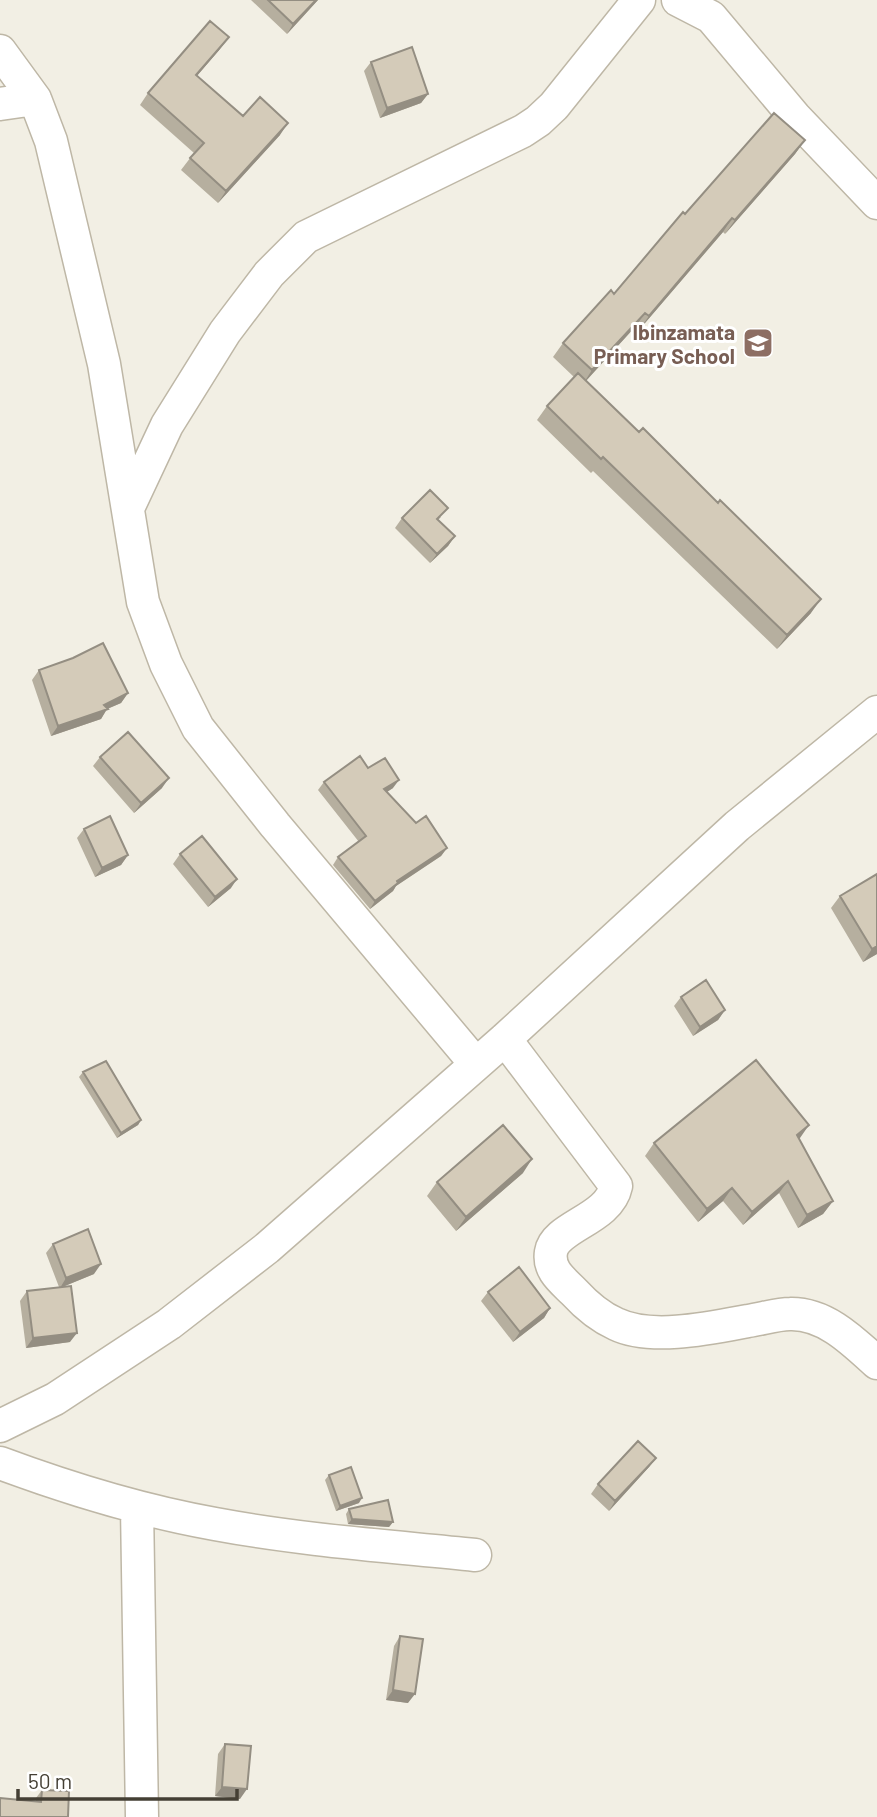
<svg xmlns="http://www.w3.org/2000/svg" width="877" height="1817" font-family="Barlow,sans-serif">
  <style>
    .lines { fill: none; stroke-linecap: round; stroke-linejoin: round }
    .minor-casing { stroke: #beb7a6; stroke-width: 35 }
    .minor { stroke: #fff; stroke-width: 32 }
    .wall { fill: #b6af9f }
    .shaded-wall { fill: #948e82 }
    .building { fill: #d4cbb9; stroke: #948e82; stroke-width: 2 }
    .labels { text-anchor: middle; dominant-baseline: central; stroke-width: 6; stroke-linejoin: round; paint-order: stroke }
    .education-label { font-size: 21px; font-weight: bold; fill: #785e54; stroke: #fff; text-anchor: end }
  </style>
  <rect width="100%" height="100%" fill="#f2efe4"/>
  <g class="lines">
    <g class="minor-casing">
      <path id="minor" d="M678,0l33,17 84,100 82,86
        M0,51l35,48 16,42 53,223 39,238 23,62 32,64 77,97 200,238
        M0,104l35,-5
        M129,506l38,-81 58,-93 44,-58 37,-37 217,-106 15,-10 16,-15 85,-106
        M505,1039l111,147c-7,34 -61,40 -65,66 -3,18 11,28 23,40 11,12 26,25 42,32 35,17 95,4 132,-3 14,-2 29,-7 42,-7 35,-1 63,27 87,49
        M0,1426l55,-27 114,-75 98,-76 238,-209 232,-213 140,-114
        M0,1463c70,26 142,48 215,61 86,16 173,22 260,31
        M137,1507l5,310"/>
    </g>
    <use href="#minor" class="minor"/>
  </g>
  <path class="wall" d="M251,0h67l-31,34z
    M220,49l-23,27 46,40 37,19 -62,68 -37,-33 13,-17 -54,-48 8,-12z
    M371,62l57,32 -7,9 -41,15 -16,-47z
    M805,140l-10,14 -70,80 -2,-2 -84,98 -4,-3 -49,54 225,232 -34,36 -184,-178 -2,2 -54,-53 10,-14 27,-29 -21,-20 10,-14 51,-49z
    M441,517l-3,3 17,16 -7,10 -18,17 -35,-35 7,-10z
    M39,670l89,23 -7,10 -14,6 -6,10 -50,17 -19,-56z
    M100,757l62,31 -28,25 -41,-47z
    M368,768l25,20 -6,4 29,31 31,25 -6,8 -45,30 -3,5 -23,18 -37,-44 5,-8 21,-15 -41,-52 6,-8z
    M84,829l44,26 -7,10 -26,12 -18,-39z
    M180,854l51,34 -23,19 -35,-43z
    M840,896l37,58 -14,8 -32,-54z
    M681,997l44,13 -7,10 -25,16 -19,-30z
    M83,1072l58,48 -3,5 -21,13 -38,-61z
    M799,1139l34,62 -10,13 -25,14 -19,-35 -36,32 -20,-24 -25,21 -53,-66 9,-13z
    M523,1173l-67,58 -29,-35 10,-14z
    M53,1244l41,30 -32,13 8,55 -44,6 -6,-47 7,-10 32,-4 -13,-34z
    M488,1292l62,16 -6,10 -31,24 -32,-41z
    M656,1458l-7,9 -40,44 -18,-17 7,-10z
    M329,1475l30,28 -23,8 -11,-31z
    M349,1509l44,13 -4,5 -41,-3 -2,-10z
    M400,1636l8,67 -22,-3 8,-54z
    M225,1744l15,55 -25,-3 3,-42z
    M42,1790l26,27 -32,-16v-3z"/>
  <path class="shaded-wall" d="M316,0h2l-31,34 6,-10z
    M229,37l-9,12 -33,38 9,-12z
    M428,94l-7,9 -41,15 7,-10z
    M288,123l-8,12 -62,68 8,-12z
    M805,140l-10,14 -70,80 10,-14z
    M732,218l-9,14 -84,98 10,-14z
    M645,313l-10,14 -52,57 9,-14z
    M455,536l-7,10 -18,17 7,-9z
    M821,599l-10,14 -34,36 10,-14z
    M128,693l-7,10 -14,6 -6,10 -50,17 7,-10z
    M169,778l-7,10 -28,25 7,-10z
    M399,780l-6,8 -14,9 5,-8z
    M447,848l-6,8 -45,30 -3,5 -23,18 5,-8 22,-20z
    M128,855l-7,10 -26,12 7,-9z
    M237,879l-6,9 -23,19 7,-10z
    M877,946v8l-14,8 9,-13z
    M725,1010l-7,10 -25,16 7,-9z
    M141,1120l-3,5 -21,13 4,-5z
    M809,1125l-9,13 -12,10 9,-13z
    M532,1159l-9,14 -67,58 10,-14z
    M788,1181l-9,12 -36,32 9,-13z
    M732,1188l-9,13 -25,21 9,-13z
    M833,1201l-10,13 -25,14 9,-13z
    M101,1264l-7,10 -34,14 6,-10z
    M550,1308l-6,10 -31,24 7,-10z
    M77,1333l-7,9 -44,6 7,-10z
    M656,1458l-7,9 -40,44 6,-10z
    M362,1498l-3,5 -23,8 4,-5z
    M352,1519l41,3 -4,5 -41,-3z
    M393,1690l22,4 -7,9 -22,-3z
    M222,1787l25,2 -7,10 -25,-3z"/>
  <path class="building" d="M268,0h48l-23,24z
    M210,21l19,16 -33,38 47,41 17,-19 28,26 -62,68 -36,-33 14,-15 -56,-50z
    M412,47l16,47 -41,14 -16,-46z
    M774,113l31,27 -70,80 -3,-2 -83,98 -4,-3 -53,57 -29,-27 48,-53 3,4 69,-82 2,2z
    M578,373l61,59 4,-4 75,75 2,-3 101,99 -34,36 -184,-178 -2,2 -54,-53z
    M430,490l18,18 -11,11 18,17 -18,18 -35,-36z
    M103,643l25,50 -24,12 4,4 -50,17 -19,-56 34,-12z
    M128,732l41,46 -28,25 -41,-46z
    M360,756l8,12 17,-10 14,22 -15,9 32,34 10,-7 21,32 -50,33 1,2 -23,18 -37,-44 28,-21 -42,-54z
    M110,816l18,39 -26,13 -18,-39z
    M202,836l35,43 -22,18 -35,-43z
    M877,874v72l-5,3 -32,-53z
    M706,980l19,30 -25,17 -19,-30z
    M756,1060l53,65 -12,10 36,66 -26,14 -19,-34 -36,31 -20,-24 -25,21 -53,-66z
    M106,1061l35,59 -20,13 -38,-61z
    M503,1125l29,34 -66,58 -29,-35z
    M88,1229l13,35 -35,14 -13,-34z
    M519,1267l31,41 -30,24 -32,-40z
    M71,1286l6,47 -44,5 -6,-47z
    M638,1441l18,17 -41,43 -17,-17z
    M351,1467l11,31 -22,8 -11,-31z
    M388,1500l5,22 -41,-3 -3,-10z
    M400,1636l23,3 -8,55 -22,-4z
    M225,1744l26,2 -4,43 -25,-2z
    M42,1790l27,1 -1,26h-68v-19l41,4z"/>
  <defs>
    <g id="school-square" transform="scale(1.575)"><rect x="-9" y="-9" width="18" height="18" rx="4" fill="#8d6e63" stroke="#fff"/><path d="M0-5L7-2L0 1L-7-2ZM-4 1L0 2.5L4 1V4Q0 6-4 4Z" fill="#fff"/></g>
  </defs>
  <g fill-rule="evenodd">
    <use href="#school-square" x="758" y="343"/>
  </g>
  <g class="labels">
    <g class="education-label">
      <text x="735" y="331">Ibinzamata<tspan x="735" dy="24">Primary School</tspan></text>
    </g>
  </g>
  <path d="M18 1789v10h219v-10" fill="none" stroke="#443f34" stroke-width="3.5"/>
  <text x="28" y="1789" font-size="21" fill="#443f34" stroke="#ffffff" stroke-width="5" paint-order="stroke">50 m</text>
</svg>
